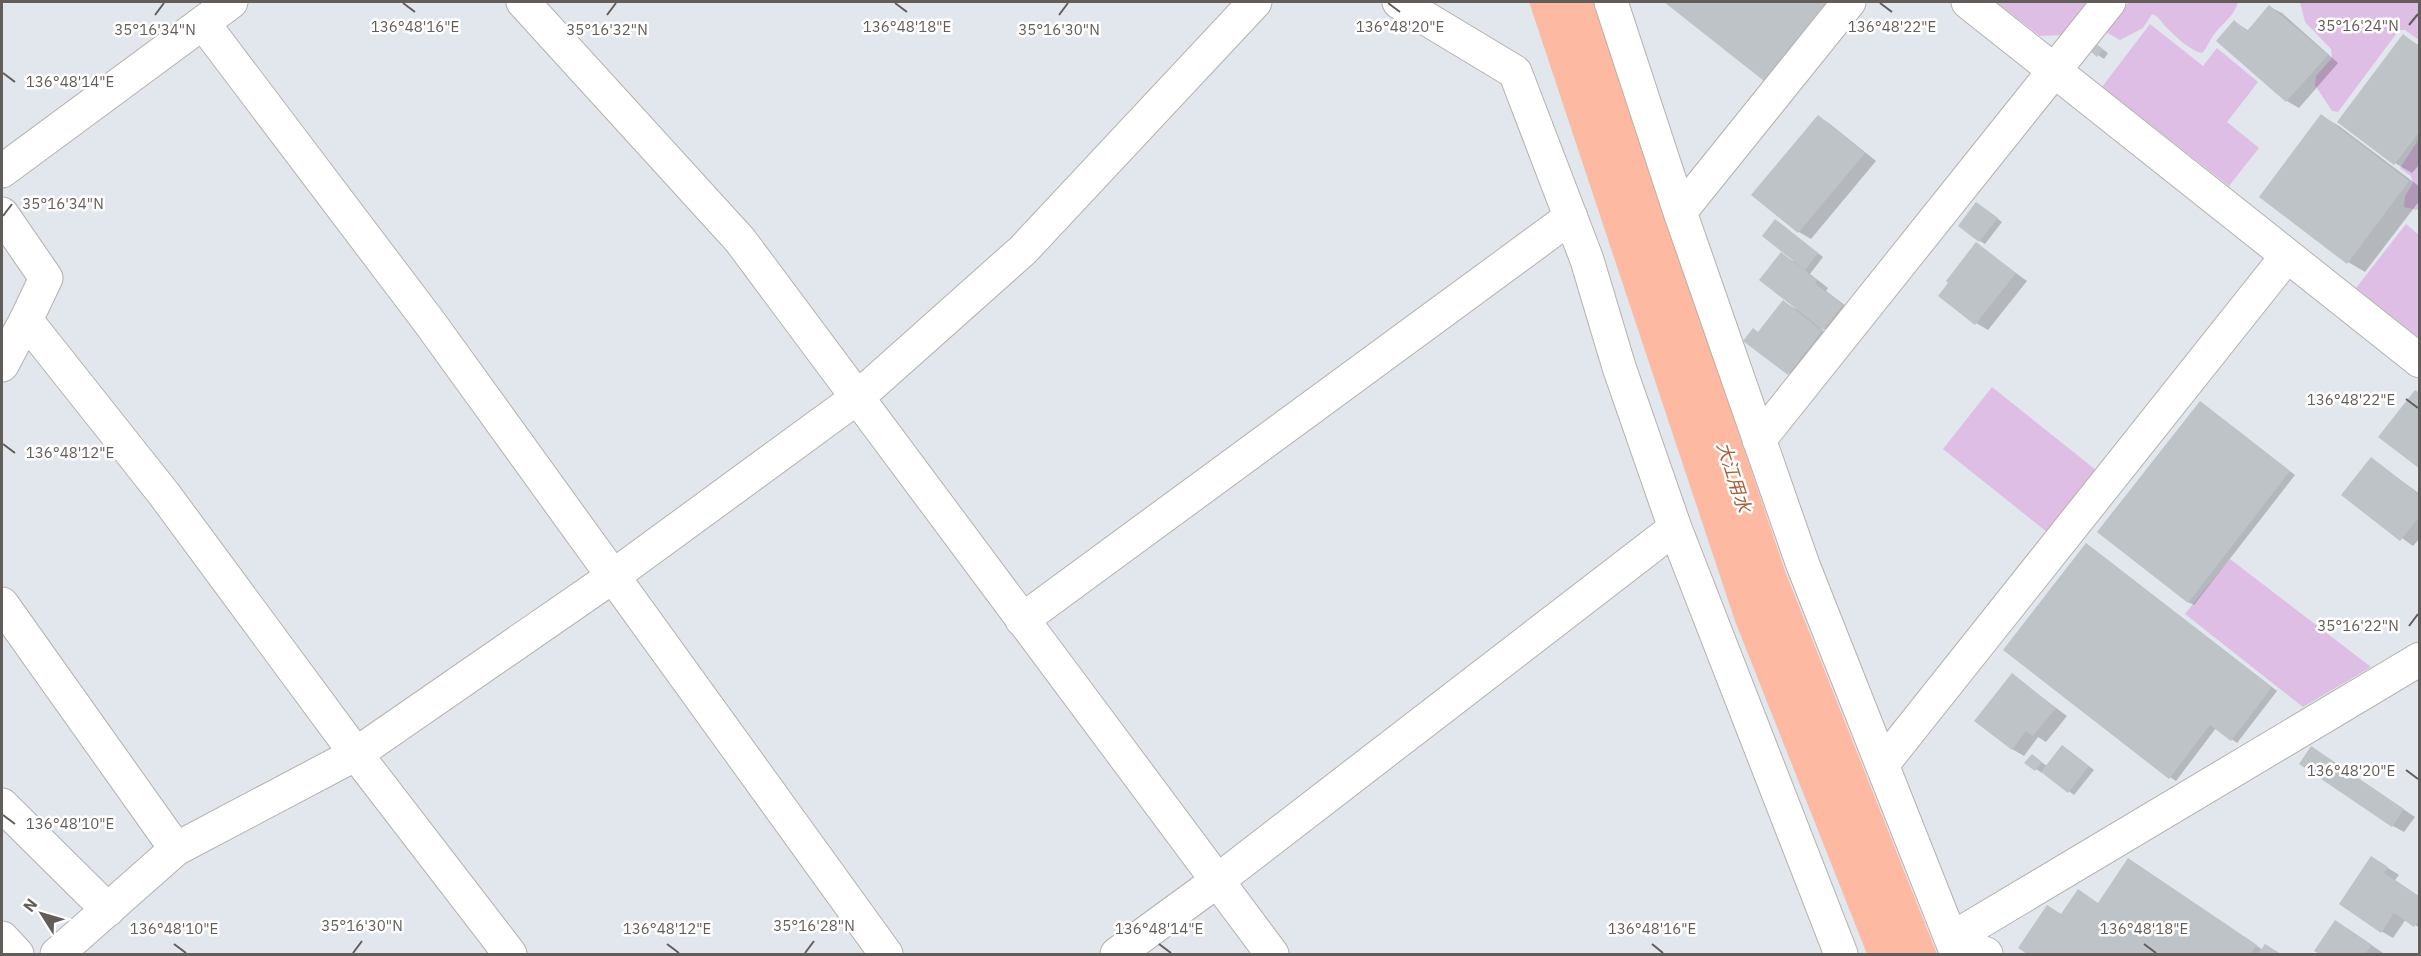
<svg xmlns="http://www.w3.org/2000/svg" width="2421" height="956" font-family="'IBM Plex Sans','Noto Sans JP',sans-serif">
  <style>
    .green { fill: #debee4 }
    .water { fill: #fdb9a1 }
    .shadow { fill: #0003 }
    .building { fill: #bec3c8 }
    .lines { fill: none; stroke-linecap: round; stroke-linejoin: round }
    .minor-casing { stroke: #b5b1ae; stroke-width: 35 }
    .minor { stroke: #fff; stroke-width: 33 }
    .ticks { fill: none; stroke: #635d5a; stroke-width: 2 }
    .labels { text-anchor: middle; dominant-baseline: central; stroke-width: 5; stroke-linejoin: round; paint-order: stroke }
    .water-label { font-size: 18px; font-style: italic; fill: #a6603c; stroke: #fff }
    .ticks-label { font-size: 15px; text-anchor: middle; fill: #635d5a; stroke: #fff; stroke-width: 5; stroke-linejoin: round; paint-order: stroke }
  </style>
  <rect width="100%" height="100%" fill="#e2e6ed"/>
  <path class="green" d="M1996,2h92l-26,33 -22,1z
    M2129,2h109c-4,14 -14,20 -23,31 -5,6 -7,14 -13,20 -13,-3 -26,-16 -36,-26 -5,-5 -7,-11 -14,-13l-9,14 -23,12 -14,-8z
    M2300,2h119v38l-14,-10h-6l-61,82 -6,-1 -17,-26 1,-9 16,-18 -1,-9 -26,-27z
    M2150,24l53,42 14,-18 41,34 -31,40 32,26 -30,38 -127,-99z
    M2419,139l1,69 -4,2 -12,-3 1,-11 8,-13 -2,-7 -11,-8z
    M2406,224l13,11v103l-63,-50z
    M1992,387l104,83 -49,62 -104,-83z
    M2230,559l141,108 -68,40 -118,-93z"/>
  <path class="water" d="M1529,2h65l191,569 152,383h-70l-132,-333z"/>
  <path class="shadow" d="M1666,2h168l-63,81z
    M2270,7l12,6 56,50 -39,45 -12,-7 -69,-60 17,-19 14,9z
    M2403,36l17,10v118l-8,9 -17,-10z
    M2101,48l7,5 -4,6 -12,-8z
    M2322,116l17,10 81,61v13l-55,72 -17,-10z
    M1819,117l11,7 46,37 -65,78 -12,-7 -45,-37z
    M1982,207l20,15 -17,22 -5,-3z
    M1781,224l42,33 -13,17 18,14 -2,3 28,21 -18,23 -15,-8 -1,1 13,11 -32,42 -56,-40 14,-8 24,-31 13,7 1,-1 -16,-54 12,7 1,-1z
    M1976,244l51,37 -39,49 -12,-7z
    M2206,406l89,69 -101,130 -6,-3z
    M2371,459l49,35v44l-7,8 -70,-51z
    M2092,548l185,143 -40,52 -21,-15 -40,53 -6,-4z
    M2012,675l55,41 -21,26 -8,-5 -14,19 -12,-7z
    M2068,750l26,20 -20,25 -31,-23 -1,1 -15,-10 6,-7 14,10z
    M2323,755l92,62 -11,15 -11,-6z
    M2134,863l129,87 3,-4 14,8h-251l-9,-6 42,-32 36,-12z
    M2383,865l16,10 -4,5 25,17v31l-14,-9 -13,19 -12,-7z
    M2348,929l35,24 -1,1h-61l-5,-3z"/>
  <path class="building" d="M1664,2h163l-63,79z
    M2269,5l59,50 -42,47 -70,-61 18,-21 13,11z
    M2403,34l17,13v84l-26,34 -57,-43z
    M2095,43l8,6 -6,8 -7,-6z
    M2321,114l88,67 -62,83 -88,-67z
    M1818,115l47,38 -67,80 -47,-38z
    M1976,202l22,16 -19,24 -21,-16z
    M1775,219l43,34 -13,17 -43,-34z
    M1976,242l40,31 -41,52 -37,-29 10,-13 -2,-2z
    M1781,252l36,28 -2,3 28,22 -20,25 -64,-50z
    M1783,300l39,31 -34,44 -45,-34 10,-13 5,4z
    M2415,390l5,3v76l-42,-32z
    M2200,401l90,70 -102,132 -91,-71z
    M2371,457l49,38v21l-20,25 -59,-46z
    M2086,543l186,144 -41,54 -21,-16 -41,54 -166,-129z
    M2012,673l44,35 -23,28 -7,-5 -14,19 -38,-29z
    M2062,745l27,21 -21,27 -27,-21z
    M2311,746l93,63 -12,18 -93,-63z
    M2032,754l10,8 -7,9 -11,-8z
    M2371,856l17,11 -4,6 36,24v22l-6,8 -20,-14 -13,20 -42,-29z
    M2128,858l129,87 -7,9h-223l-9,-6 29,-43 14,9 17,-25 20,14z
    M2335,920l37,25 -7,9h-46l-5,-3z
    M2265,944l16,10h-23z"/>
  <g class="lines">
    <g class="minor-casing">
      <path id="minor" d="M523,2l217,238 532,714
        M1399,2l116,70 72,188 32,107 56,161 166,426
        M1611,2l69,210 123,353 154,389
        M1968,2l452,359
        M203,23l227,300 456,631
        M2,171l229,-169
        M1680,212l169,-210
        M2,214l44,64 -20,42 138,174 192,260 154,200
        M2,365l24,-45
        M1759,440l350,-438
        M2,604l174,245
        M1022,620l549,-403
        M1882,765l405,-509
        M2,805l106,105
        M2,938l15,16
        M57,954l119,-105 180,-95 256,-177 246,-180 165,-147 232,-248
        M1117,954l100,-73 458,-353
        M1986,954l-35,-15 469,-280"/>
    </g>
    <use href="#minor" class="minor"/>
  </g>
  <path class="ticks" d="M403,3l12,9M895,3l12,9M1388,3l12,9M1880,3l12,9M155,15l9,-12M607,15l9,-12M1059,15l9,-12M2409,25l9,-11M3,73l12,9M3,216l9,-12M2406,399l12,9M3,444l12,9M2409,626l9,-12M2406,770l12,9M3,815l12,9M174,944l12,9M667,944l12,9M1159,944l12,9M1652,944l11,9M2144,944l12,9M353,953l9,-12M805,953l9,-12"/>
  <g class="labels">
    <g class="water-label">
      <text transform="translate(1734 477) rotate(72)">大江用水</text>
    </g>
  </g>
  <g class="ticks-label">
    <text x="2358" y="31">35°16'24"N</text>
    <text x="415" y="32">136°48'16"E</text>
    <text x="907" y="32">136°48'18"E</text>
    <text x="1400" y="32">136°48'20"E</text>
    <text x="1892" y="32">136°48'22"E</text>
    <text x="1059" y="35">35°16'30"N</text>
    <text x="155" y="35">35°16'34"N</text>
    <text x="607" y="35">35°16'32"N</text>
    <text x="70" y="87">136°48'14"E</text>
    <text x="63" y="209">35°16'34"N</text>
    <text x="2351" y="405">136°48'22"E</text>
    <text x="70" y="458">136°48'12"E</text>
    <text x="2358" y="631">35°16'22"N</text>
    <text x="2351" y="776">136°48'20"E</text>
    <text x="70" y="829">136°48'10"E</text>
    <text x="362" y="931">35°16'30"N</text>
    <text x="814" y="931">35°16'28"N</text>
    <text x="174" y="934">136°48'10"E</text>
    <text x="667" y="934">136°48'12"E</text>
    <text x="1159" y="934">136°48'14"E</text>
    <text x="1652" y="934">136°48'16"E</text>
    <text x="2144" y="934">136°48'18"E</text>
  </g>
  <rect width="2421" height="956" fill="none" stroke="#635d5a" stroke-width="6"/>
  <g transform="translate(42 914) rotate(307)" stroke="#ffffff" stroke-width="4.5" paint-order="stroke">
  <path d="M0-4.5L10 22L0 15L-10 22Z" fill="#635d5a"/>
  <text y="-9" font-size="16" font-weight="bold" text-anchor="middle" fill="#635d5a">N</text>
  </g>
</svg>
